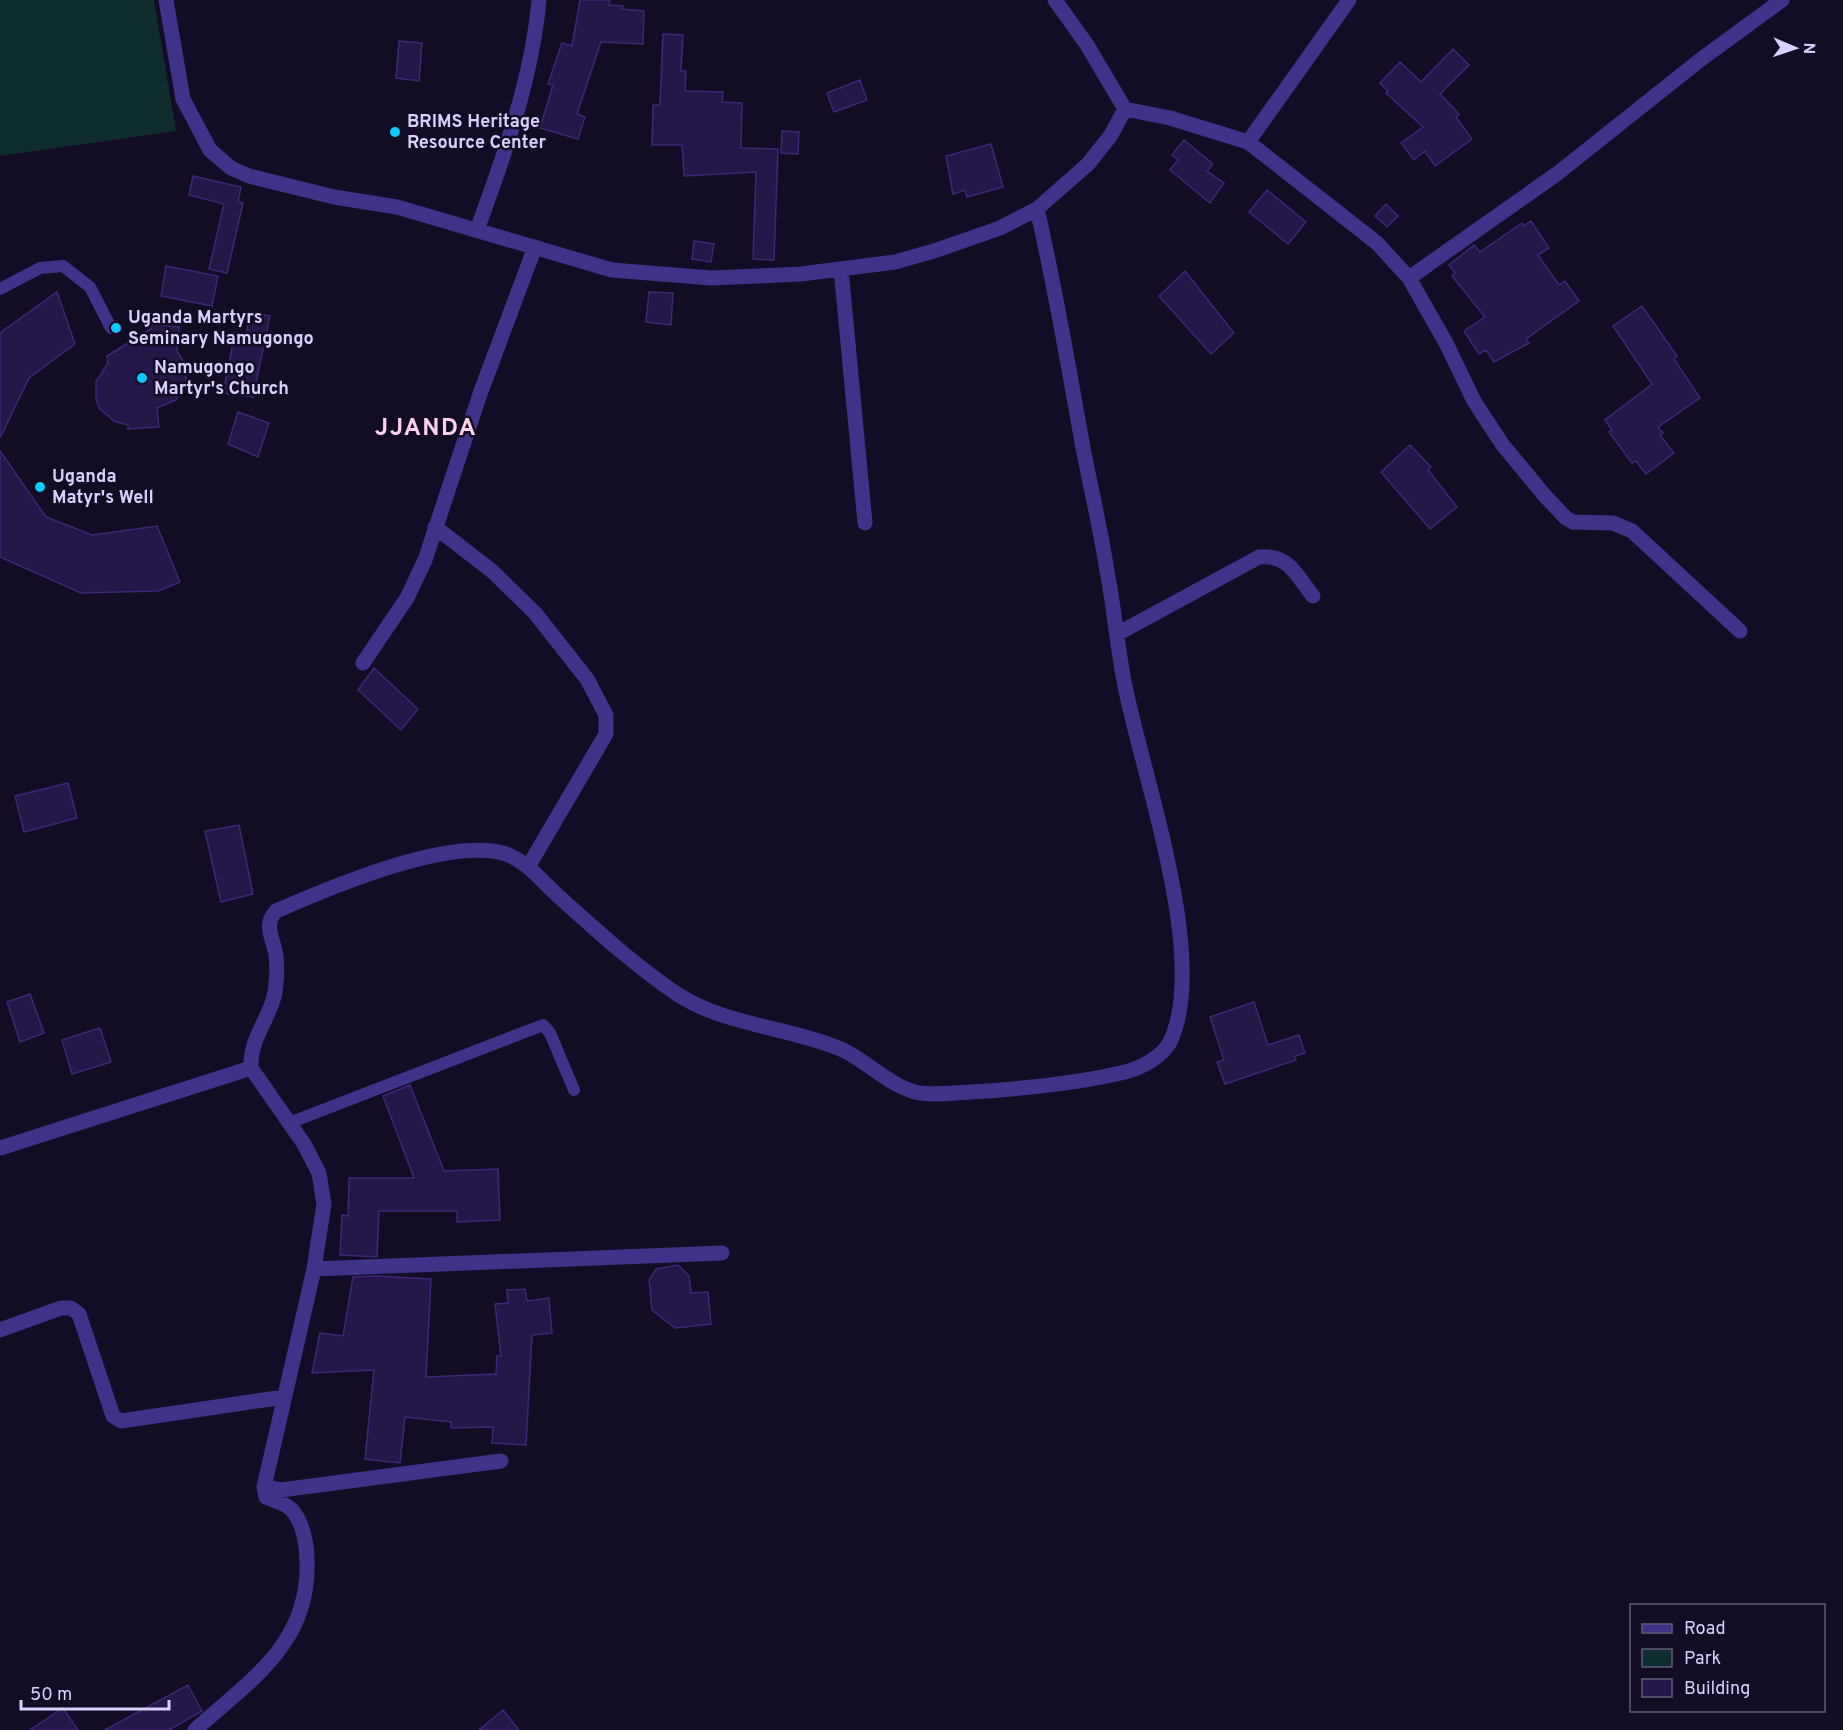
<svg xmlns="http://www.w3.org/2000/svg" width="1843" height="1730" font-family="Overpass,sans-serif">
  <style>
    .green { fill: #0f2d2f }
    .building { fill: #251747; stroke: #3e2775; stroke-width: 1.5 }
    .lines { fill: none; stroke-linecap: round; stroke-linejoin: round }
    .service { stroke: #3e3388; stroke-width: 12 }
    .minor { stroke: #3e3388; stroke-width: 15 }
    .poi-dot { fill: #00cbfb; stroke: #130c25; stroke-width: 2 }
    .labels { text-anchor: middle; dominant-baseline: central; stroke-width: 5; stroke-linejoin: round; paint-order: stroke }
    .poi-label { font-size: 18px; font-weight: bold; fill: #dad0ff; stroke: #130c25; text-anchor: start }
    .district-label { font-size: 24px; font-weight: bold; letter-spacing: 1.5px; fill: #ffd2eb; stroke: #130c25 }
  </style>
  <rect width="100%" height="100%" fill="#130c25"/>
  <path class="green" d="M0,0h154l22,131 -176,25z"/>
  <path class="building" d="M580,0h30l-1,5 14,1 -1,3 22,2 -1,33 -42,-2 -24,72 8,3 -7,22 -38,-11 13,-43 -5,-1 14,-41 10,3z
    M663,34l20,1 -2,36h5l-1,20 38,1 -1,10 20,1 -1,45 37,1 -4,111 -21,-1 3,-87 -72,4 -2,-31h-30l1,-40h7z
    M399,41l23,2 -3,38 -23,-3z
    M1453,49l16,16 -29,29 19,20 -3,3 16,22 -37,27 -10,-15 -11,9 -13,-17 22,-16 -37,-34 2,-2 -8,-8 20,-21 21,20z
    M860,80l7,20 -33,12 -7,-19z
    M782,131l17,1 -1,22 -17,-1z
    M1184,140l29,24 -6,7 17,12 -14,20 -40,-33 8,-10 -6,-5z
    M991,144l12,43 -36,10 -2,-7 -12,4 -7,-38z
    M193,176l48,11 -3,15 5,1 -16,70 -18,-4 15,-65 -35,-9z
    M1267,190l39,32 -18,22 -39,-32z
    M1386,204l12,12 -11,11 -12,-11z
    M1531,221l18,27 -11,7 21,30 6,-4 14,20 -53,38 3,4 -35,19 -8,-12 -7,4 -15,-23 21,-14 -33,-41 3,-3 -6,-8 25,-20 6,7 42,-29 2,3z
    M694,241l20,3 -3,18 -19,-3z
    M166,266l52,10 -6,30 -51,-10z
    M1185,271l49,62 -23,21 -52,-58z
    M57,292l18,52 -46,34 -29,60v-105z
    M649,292l24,1 -2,32 -25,-3z
    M1642,306l35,50 -3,3 26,39 -42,29 5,6 -3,2 14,18 -28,21 -10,-13 -4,2 -23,-31 3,-2 -7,-10 47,-36 -39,-58z
    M250,312l20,4 -17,81 -30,-4 12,-60 11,1z
    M152,324l27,3 -2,24 9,15v19l-10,15 -19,8 2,19 -31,2v-4l-14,-4 -14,-12 -4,-9v-18l12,-19 -1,-7 44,-27z
    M238,412l31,11 -11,34 -30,-13z
    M1410,445l21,22 -3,3 29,37 -27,22 -49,-57z
    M0,451l46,66 46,18 65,-9 23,56 -22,9 -77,2 -81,-36z
    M374,668l44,41 -17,21 -43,-40z
    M68,783l9,35 -53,14 -9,-36z
    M239,825l14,69 -32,8 -16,-71z
    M30,994l14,39 -24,9 -13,-40z
    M1254,1002l14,43 31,-10 6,18 -10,3 1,4 -71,24 -8,-22 7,-2 -14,-43z
    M100,1028l11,34 -39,12 -10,-34z
    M410,1085l34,86 54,-2 2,51 -43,2v-11h-78l-2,46 -37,-2 2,-40 6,1 1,-38h65l-31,-82z
    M678,1265l11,11 2,17 17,-1 3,32 -36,4 -23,-18 -3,-30 7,-11z
    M377,1276l54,3 -5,98 70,-3 1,-18h4l-6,-52 13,-1 -1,-13 18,-1 2,12 22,-3 3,35 -20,2 -6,110 -34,-2 1,-16 -42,1v-6l-46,-5 -5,46 -35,-4 9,-89 -62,3 8,-40 23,3 10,-59z
    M188,1685l14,26 -33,19h-64z
    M63,1708l15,22h-48z
    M503,1710l16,20h-40z"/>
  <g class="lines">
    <path class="service" d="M0,289l40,-21 23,-2 27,21 21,41
      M289,1123l254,-98 7,8 24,57"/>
    <path class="minor" d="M166,0l17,99 27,51 21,18 18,8 85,21 63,10 215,63 99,8 90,-4 94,-12 39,-11 66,-23 37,-19 51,-45 23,-29 14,-26 -38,-64 -32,-45
      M1125,109l45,9 78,24 129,101 32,35 37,65 28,58 28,43 43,52 21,22 7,4 40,1 19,8 108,100
      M1248,142l101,-142
      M477,230c27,-74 55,-151 62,-230
      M841,269l24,254
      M1409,278l149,-105 142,-113 82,-60
      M435,527l57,44 43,42 52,66 19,36v19l-78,133
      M1117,634l142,-77c30,-3 37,18 54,39
      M363,663l44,-65 18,-38 55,-166 55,-147
      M0,1148l251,-80
      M314,1269l408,-16
      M0,1330l61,-22h10l8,6 34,102 8,5 163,-24
      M264,1487l17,3 220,-29
      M195,1730c55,-50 115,-86 112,-169 0,-16 -4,-40 -16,-52 -6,-6 -17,-8 -25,-12l-2,-10 50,-218 10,-65 -5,-31 -15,-29 -53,-76c-2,-32 24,-54 25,-85 1,-9 1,-19 0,-28 -3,-17 -13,-30 0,-44 53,-23 173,-75 230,-57 20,7 35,26 50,40 39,35 78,71 121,100 49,32 113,33 166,56 25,12 44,34 72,42 17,4 37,1 55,0 51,-3 105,-8 155,-20 16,-4 37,-15 45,-30 40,-84 -29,-270 -46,-361 -7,-37 -10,-74 -17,-110 -6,-39 -15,-78 -23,-118 -15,-82 -28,-163 -47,-244"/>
  </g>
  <g class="poi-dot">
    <circle cx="395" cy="132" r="6"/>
    <circle cx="116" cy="328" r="6"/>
    <circle cx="142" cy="378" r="6"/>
    <circle cx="40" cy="487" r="6"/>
  </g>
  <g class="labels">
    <g class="poi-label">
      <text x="407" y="122">BRIMS Heritage<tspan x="407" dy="21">Resource Center</tspan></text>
      <text x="128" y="318">Uganda Martyrs<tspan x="128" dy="21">Seminary Namugongo</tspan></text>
      <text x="154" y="368">Namugongo<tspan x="154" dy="21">Martyr's Church</tspan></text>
      <text x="52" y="477">Uganda<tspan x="52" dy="21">Matyr's Well</tspan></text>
    </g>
    <g class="district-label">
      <text x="426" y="429">JJANDA</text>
    </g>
  </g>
  <rect x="1630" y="1604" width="195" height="108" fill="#130c25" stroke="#635a7c" stroke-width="1.5"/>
  <rect x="1642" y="1624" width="30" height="9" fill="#3e3388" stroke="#635a7c" stroke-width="1.5"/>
  <text x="1684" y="1634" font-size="18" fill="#dad0ff">Road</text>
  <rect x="1642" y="1649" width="30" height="18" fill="#0f2d2f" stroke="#635a7c" stroke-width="1.5"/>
  <text x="1684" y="1664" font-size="18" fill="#dad0ff">Park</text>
  <rect x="1642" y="1679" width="30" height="18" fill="#251747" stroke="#635a7c" stroke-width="1.5"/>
  <text x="1684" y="1694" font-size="18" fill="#dad0ff">Building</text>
  <g transform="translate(1795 48) rotate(92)" stroke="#130c25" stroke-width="4.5" paint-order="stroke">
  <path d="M0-4.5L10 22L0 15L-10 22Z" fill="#dad0ff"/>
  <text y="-9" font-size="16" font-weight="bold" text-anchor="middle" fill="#dad0ff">N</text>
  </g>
  <path d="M21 1700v9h148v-9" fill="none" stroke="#dad0ff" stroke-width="3"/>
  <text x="30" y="1700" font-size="18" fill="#dad0ff" stroke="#130c25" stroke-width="4.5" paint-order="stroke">50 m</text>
</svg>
